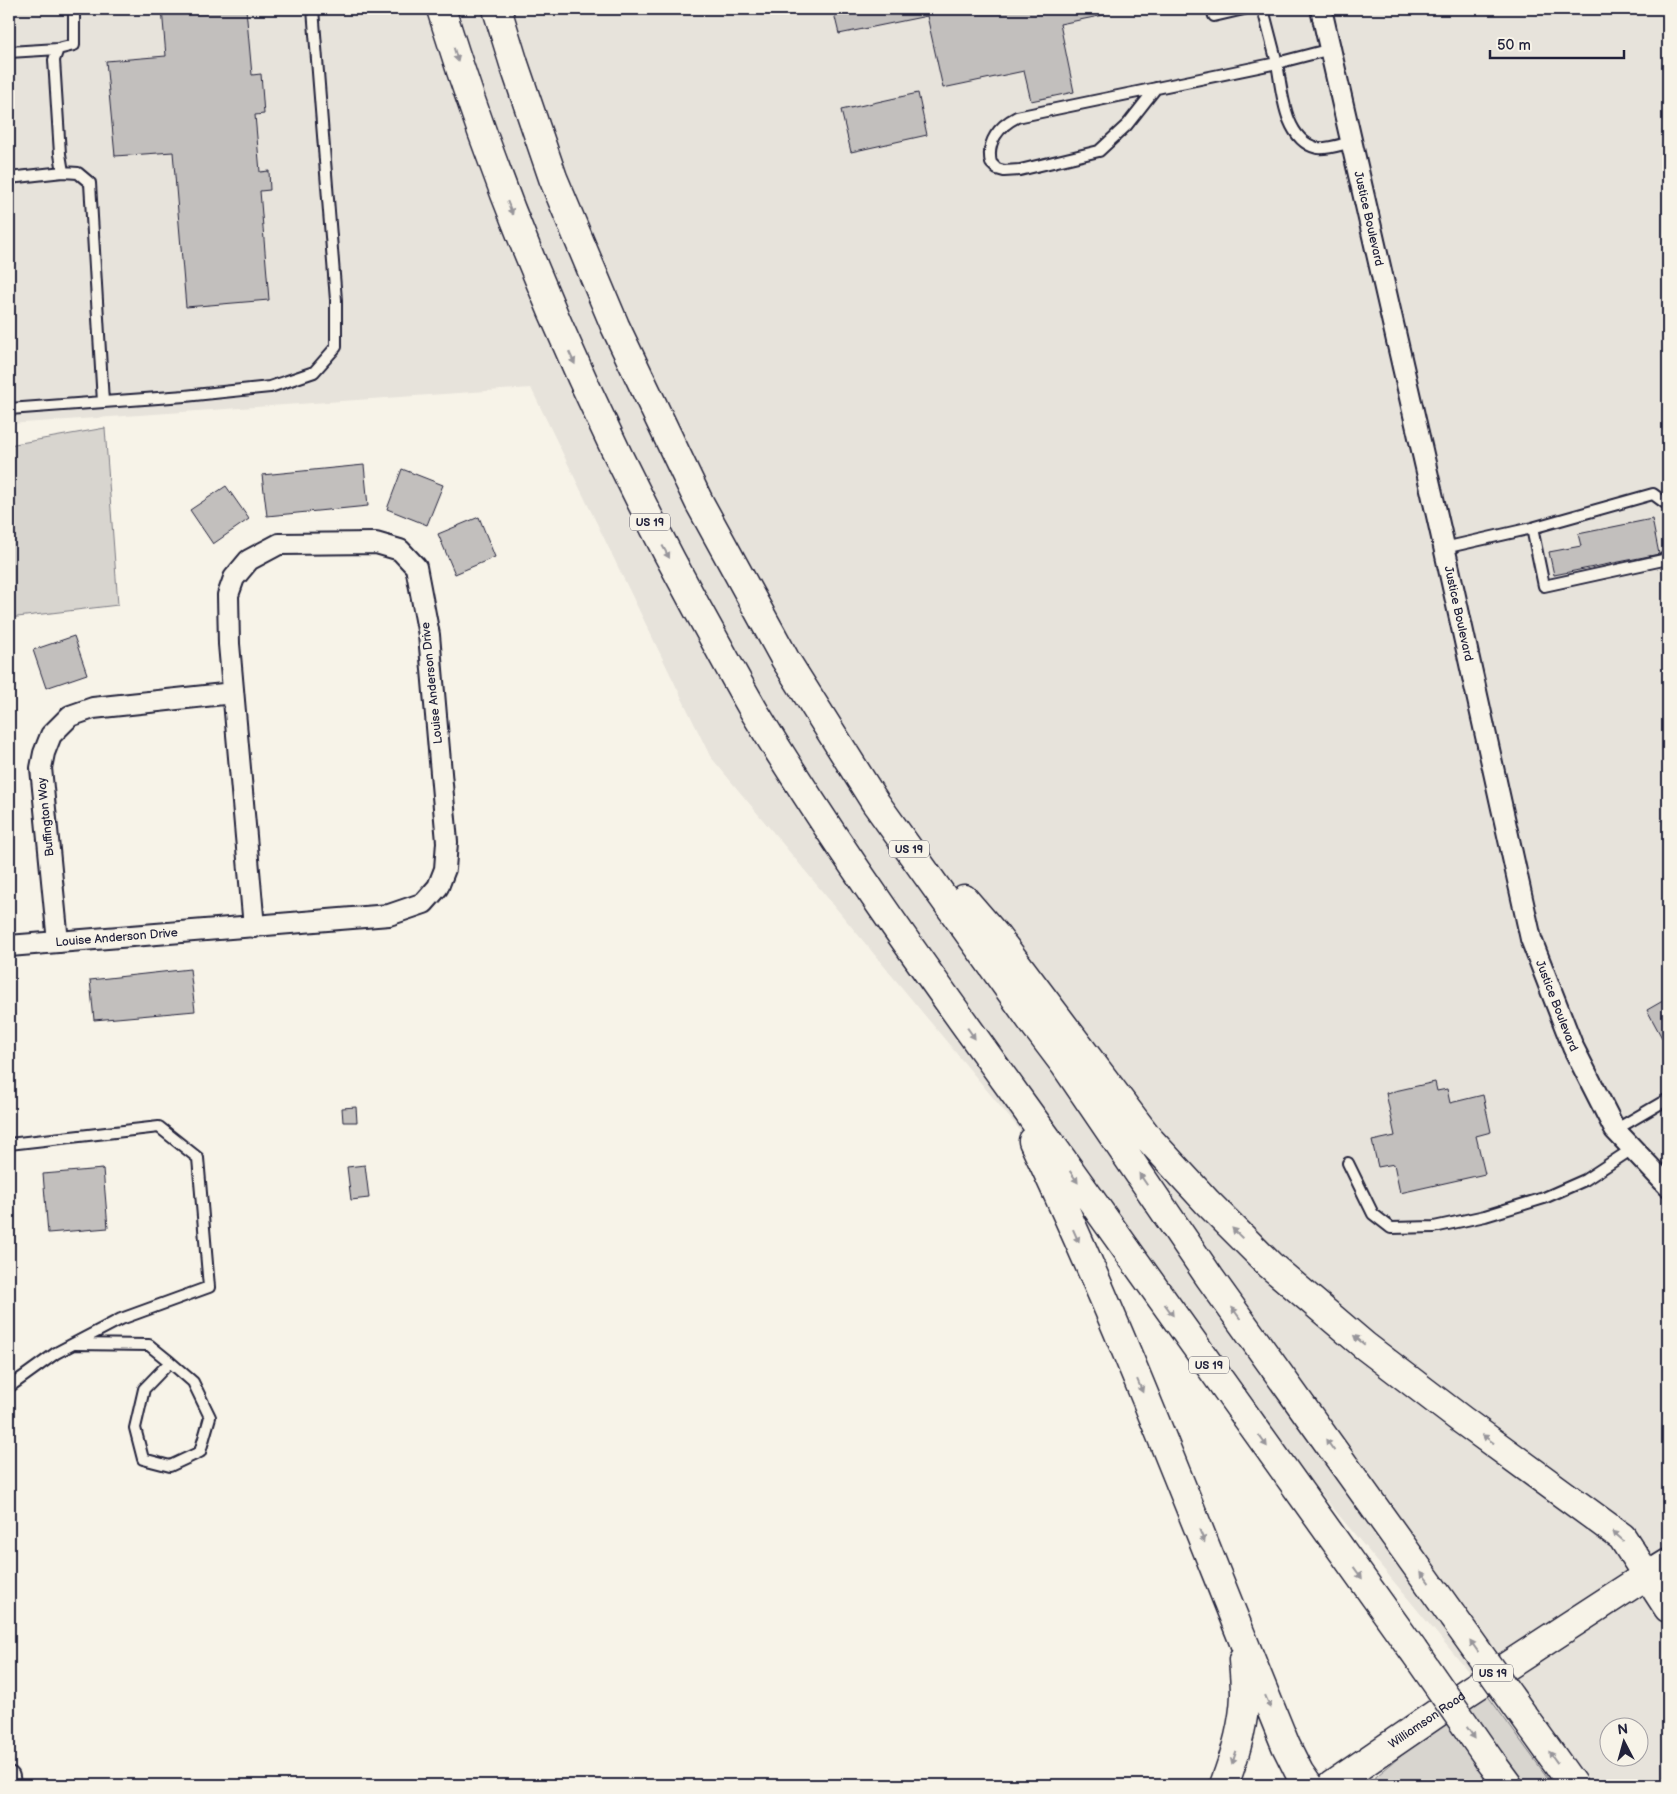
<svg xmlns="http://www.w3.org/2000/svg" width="1677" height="1794" font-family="'Balsamiq Sans',sans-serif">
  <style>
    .built { fill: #e7e3db; fill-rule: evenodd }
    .green { fill: #d8d5cf; stroke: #7d7c85 }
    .building { fill: #c2bfbd; stroke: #22223b }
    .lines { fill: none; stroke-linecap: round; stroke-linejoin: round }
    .service-casing { stroke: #22223b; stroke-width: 14 }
    .minor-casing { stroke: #22223b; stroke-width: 24 }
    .tertiary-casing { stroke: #22223b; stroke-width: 29 }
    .secondary-casing { stroke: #22223b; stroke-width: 31 }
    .motorway-casing { stroke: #22223b; stroke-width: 31 }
    .service { stroke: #f7f3e8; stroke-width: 10 }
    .minor { stroke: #f7f3e8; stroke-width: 20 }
    .tertiary { stroke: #f7f3e8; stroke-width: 25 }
    .secondary { stroke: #f7f3e8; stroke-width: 28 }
    .motorway { stroke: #f7f3e8; stroke-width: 28 }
    .motorway-bridge-casing { stroke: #22223b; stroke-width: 31; stroke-linecap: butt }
    .motorway-bridge { stroke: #f7f3e8; stroke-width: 28 }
    .oneway { fill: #97959a }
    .labels { text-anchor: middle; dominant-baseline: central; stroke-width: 5; stroke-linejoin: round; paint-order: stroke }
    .shield { fill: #f7f3e8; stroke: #62616f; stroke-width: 1 }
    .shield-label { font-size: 11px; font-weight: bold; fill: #22223b }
    .street-label { font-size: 12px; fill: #22223b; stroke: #f7f3e8 }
  </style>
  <rect width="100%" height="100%" fill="#f7f3e8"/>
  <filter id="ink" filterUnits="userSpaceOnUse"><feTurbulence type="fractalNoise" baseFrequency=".02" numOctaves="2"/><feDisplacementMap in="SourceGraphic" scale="10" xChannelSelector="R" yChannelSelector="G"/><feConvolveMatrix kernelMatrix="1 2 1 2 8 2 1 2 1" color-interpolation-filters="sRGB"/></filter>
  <g filter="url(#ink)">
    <path class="built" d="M9,9h1659v1776h-115l-71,-97 -772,-932 -179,-368 -522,36zM1610,1726h30v30h-30z"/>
    <path class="green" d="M105,428l13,177 -109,13v-173z
      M1482,1688l71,97h-187z"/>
    <path class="building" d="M162,9h84l6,66 9,-1 3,40 -9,1 5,57 9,-1 1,19 -10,1 9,109 -83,7 -13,-155 -58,4 -9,-95 60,-5z
      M833,9h270l1,6 -44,9 14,68 -43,9 -7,-30 -81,17 -16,-72 -88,18z
      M918,93l9,42 -76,17 -10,-42z
      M364,465l4,41 -101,10 -5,-41z
      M402,469l41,16 -16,40 -40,-16z
      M226,486l23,33 -36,25 -23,-34z
      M479,517l16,40 -40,17 -17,-40z
      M1652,519l7,35 -105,21 -5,-23 32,-6 -3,-12z
      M74,636l13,38 -41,14 -13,-38z
      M190,969l5,42 -101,9 -4,-40z
      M1668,998v51l-21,-39z
      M1435,1082l2,9 10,-2 3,14 33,-8 8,37 -15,4 9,38 -85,19 -6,-29 -16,3 -6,-26 23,-5 -9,-43z
      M356,1107l1,15h-14l-1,-14z
      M365,1165l4,33 -18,2 -4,-33z
      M103,1169l5,59 -60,5 -5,-59z"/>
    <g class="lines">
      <g class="service-casing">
        <path id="service" d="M74,9v36l-16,4 -4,11 6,94 3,18 15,1 12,10 13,219
          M1212,9l2,7 30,-7
          M1263,9l14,54 54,-14
          M9,52l49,-3
          M1156,88l-29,37 -28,26 -79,19 -16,1 -7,-2 -6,-6c-5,-21 8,-37 26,-46l260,-54c5,27 7,77 40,85 8,2 26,-4 35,-6
          M9,178l54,-6
          M9,409l176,-13 85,-9 44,-15 22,-25v-47l-23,-291
          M1532,528l12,58 119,-26 5,-5
          M1444,548l88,-20 121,-34 15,11
          M1615,1130l53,-31
          M9,1144l150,-17 39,31 11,129 -88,32 -65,34 -47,34
          M1348,1163l25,51 18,14 43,-1 51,-11 59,-18 41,-18 47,-31
          M75,1344l74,1 21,17 -26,27 -9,39 8,31 27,7 30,-14 10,-35 -17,-35 -23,-20"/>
      </g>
      <g class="minor-casing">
        <g id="minor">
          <path id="s1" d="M1321,9l120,524 90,406 42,108 42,83 53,56"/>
          <path d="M58,942l-17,-174 3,-15 7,-18 19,-19 23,-8 140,-15"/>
          <path id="s2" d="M9,946l380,-31 35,-12 14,-16 7,-18 2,-27 -18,-207 -13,-68 -16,-17 -24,-7 -97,1 -30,16 -15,18 -6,17 1,49 25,283"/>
          <path d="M9,1777l1,8"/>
        </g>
      </g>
      <g class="tertiary-casing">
        <path id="tertiary" d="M1647,1575l21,-13"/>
      </g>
      <g class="secondary-casing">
        <g id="secondary">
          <path id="s3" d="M1332,1785l137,-94 178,-116"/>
        </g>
      </g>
      <g class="motorway-casing">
        <path id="motorway" d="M441,9c65,209 152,410 257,601 19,34 37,68 56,101 92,152 197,294 300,437 120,167 239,335 359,502
          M497,9l17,55 39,114 62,148 84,176 86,157 90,143 156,218 34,45 145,213 243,339
          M964,899l32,37 153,203 58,63 63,63 95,81 97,74 160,117 46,71
          M1033,1141c94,198 170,403 253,605l13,26 9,13
          M1533,1729l40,56
          M1491,1762l17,23
          M1224,1785c11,-29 20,-59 21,-90 0,-12 -1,-24 -2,-35"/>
      </g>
      <use href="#service" class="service"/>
      <use href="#minor" class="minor"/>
      <use href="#tertiary" class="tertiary"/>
      <use href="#secondary" class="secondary"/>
      <use href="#motorway" class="motorway"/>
      <g class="motorway-bridge-casing">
        <path id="motorway-bridge" d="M1453,1617l80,112
          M1413,1650l78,112"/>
      </g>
      <use href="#motorway-bridge" class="motorway-bridge"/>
    </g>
    <defs><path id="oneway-solid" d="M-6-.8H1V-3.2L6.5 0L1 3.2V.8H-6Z" transform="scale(1.25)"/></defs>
    <g class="oneway">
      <use href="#oneway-solid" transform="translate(456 55) rotate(73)"/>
      <use href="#oneway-solid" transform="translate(510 208) rotate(68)"/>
      <use href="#oneway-solid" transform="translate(572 358) rotate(65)"/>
      <use href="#oneway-solid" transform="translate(666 552) rotate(61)"/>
      <use href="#oneway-solid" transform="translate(971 1033) rotate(55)"/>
      <use href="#oneway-solid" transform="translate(1074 1177) rotate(55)"/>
      <use href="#oneway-solid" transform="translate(1143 1179) rotate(-124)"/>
      <use href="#oneway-solid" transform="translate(1237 1233) rotate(-135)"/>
      <use href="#oneway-solid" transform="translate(1076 1236) rotate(66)"/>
      <use href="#oneway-solid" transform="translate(1169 1310) rotate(54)"/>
      <use href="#oneway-solid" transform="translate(1236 1313) rotate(-126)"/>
      <use href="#oneway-solid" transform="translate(1359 1340) rotate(-140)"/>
      <use href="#oneway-solid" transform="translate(1140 1386) rotate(67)"/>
      <use href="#oneway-solid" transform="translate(1488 1439) rotate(-144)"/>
      <use href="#oneway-solid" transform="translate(1263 1441) rotate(54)"/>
      <use href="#oneway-solid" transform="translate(1330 1445) rotate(-126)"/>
      <use href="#oneway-solid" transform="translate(1202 1536) rotate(68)"/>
      <use href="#oneway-solid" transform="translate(1618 1536) rotate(-138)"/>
      <use href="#oneway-solid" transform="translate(1358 1573) rotate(54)"/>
      <use href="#oneway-solid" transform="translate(1425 1577) rotate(-126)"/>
      <use href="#oneway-solid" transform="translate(1474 1646) rotate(-125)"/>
      <use href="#oneway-solid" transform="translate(1268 1702) rotate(67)"/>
      <use href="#oneway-solid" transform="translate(1471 1733) rotate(55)"/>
      <use href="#oneway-solid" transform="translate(1553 1757) rotate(-126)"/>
      <use href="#oneway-solid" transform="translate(1234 1758) rotate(108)"/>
    </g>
  </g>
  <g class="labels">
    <g class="shield">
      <rect x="630" y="513.5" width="40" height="17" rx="4"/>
      <rect x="889" y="840.5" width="40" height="17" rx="4"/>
      <rect x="1189" y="1356.5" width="40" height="17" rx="4"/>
      <rect x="1473" y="1664.5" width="40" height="17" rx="4"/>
    </g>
    <g class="shield-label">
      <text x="650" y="522">US 19</text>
      <text x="909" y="849">US 19</text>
      <text x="1209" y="1365">US 19</text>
      <text x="1493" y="1673">US 19</text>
    </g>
    <g class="street-label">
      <text stroke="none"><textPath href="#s1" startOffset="215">Justice Boulevard</textPath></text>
      <text stroke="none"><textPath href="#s1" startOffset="620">Justice Boulevard</textPath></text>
      <text transform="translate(432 683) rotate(-96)">Louise Anderson Drive</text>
      <text transform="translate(46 817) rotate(-96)">Buffington Way</text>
      <text stroke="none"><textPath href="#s2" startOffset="108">Louise Anderson Drive</textPath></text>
      <text stroke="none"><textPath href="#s1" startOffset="1025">Justice Boulevard</textPath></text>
      <text stroke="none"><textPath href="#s3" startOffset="115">Williamson Road</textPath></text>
    </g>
  </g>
  <rect width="1677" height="1794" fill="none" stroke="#f7f3e8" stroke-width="30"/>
  <rect x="15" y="15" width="1647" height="1764" fill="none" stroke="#22223b" stroke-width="2" filter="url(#ink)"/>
  <g transform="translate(1624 1742) rotate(354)"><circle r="24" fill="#f7f3e8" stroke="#a29fa3"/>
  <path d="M0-4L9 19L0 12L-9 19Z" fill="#22223b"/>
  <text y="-8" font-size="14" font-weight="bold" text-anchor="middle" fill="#22223b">N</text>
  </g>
  <path d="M1490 50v8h134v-8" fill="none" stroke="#22223b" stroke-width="2.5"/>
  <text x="1497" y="50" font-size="15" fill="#22223b" stroke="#f7f3e8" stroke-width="4" paint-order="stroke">50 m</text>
</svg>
